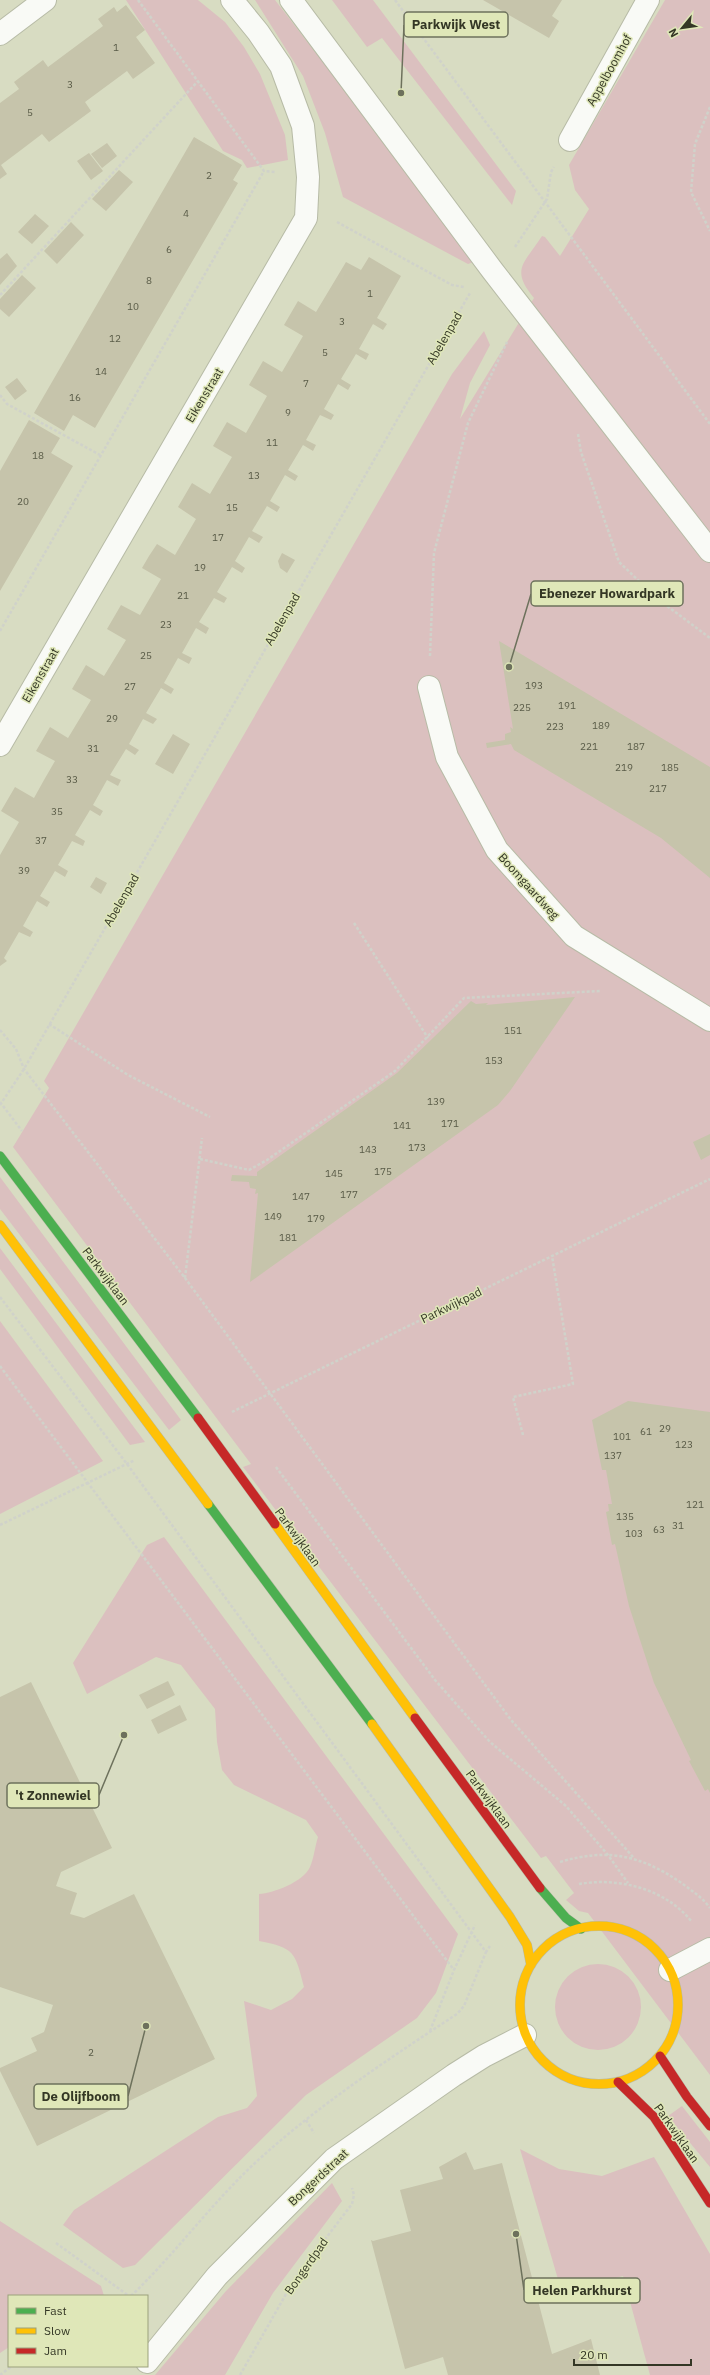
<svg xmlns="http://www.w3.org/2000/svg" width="710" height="2375" font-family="'IBM Plex Sans',sans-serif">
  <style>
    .green { fill: #dbc0bf }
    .building { fill: #c6c4ab }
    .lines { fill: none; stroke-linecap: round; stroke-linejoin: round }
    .lane-casing { stroke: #b7bba6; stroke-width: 24 }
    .street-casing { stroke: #b7bba6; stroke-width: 24 }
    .fast-casing { stroke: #b7bba6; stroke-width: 10 }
    .slow-casing { stroke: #b7bba6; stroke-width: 10 }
    .jam-casing { stroke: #b7bba6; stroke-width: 10 }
    .path { stroke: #d0d2ca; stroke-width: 2.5; stroke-dasharray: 3 2; stroke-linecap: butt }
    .lane { stroke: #f9faf6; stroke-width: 22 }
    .street { stroke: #f9faf6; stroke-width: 22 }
    .fast { stroke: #4caf50; stroke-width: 9 }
    .slow { stroke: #ffc107; stroke-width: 9 }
    .jam { stroke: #c62828; stroke-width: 9 }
    .labels { text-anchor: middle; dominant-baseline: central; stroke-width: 3; stroke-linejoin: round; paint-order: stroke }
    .number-label { font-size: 10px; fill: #595b47 }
    .street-label { font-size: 12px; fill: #343725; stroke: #dfe7b8 }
    .leader { fill: none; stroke: #6d715c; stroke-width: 1.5 }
    .callout-dot { fill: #6d715c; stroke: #dfe7b8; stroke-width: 1.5 }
    .callout { fill: #dfe7b8; stroke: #6d715c; stroke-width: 1.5 }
    .callout-label { font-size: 13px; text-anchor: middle; font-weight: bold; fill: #343725 }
  </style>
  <rect width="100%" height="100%" fill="#d8dcc2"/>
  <path class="green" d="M126,0h72l27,22 19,25 16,27 25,61 3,25 -41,8 -5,-8 -19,-9z
    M255,0h20l201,261 -8,3 -125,-67 -18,-64 -22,-57z
    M332,0h41l143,191 -4,14 -130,-167 -15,9z
    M665,0h45v2075l-122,-162 -9,-2 -13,-11 8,-7 -28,-37 -5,2 -298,-391 8,-3 -238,-317 36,-59 -5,-7 408,-707 32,-43 6,14 -20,38 -10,36 74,-121c-24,-29 -10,-34 8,-62l3,1 15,19 29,-47 -14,-19 -6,-25z
    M0,1177l181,243 -12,10 -169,-221z
    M0,1248l145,194 -15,3 -130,-176z
    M0,1321l103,140 -103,53z
    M164,1537l294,397 -22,59 -19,25 -111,77 -171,170 -12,3 -60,-43 11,-15 144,-93 29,-9 10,-12 -13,-95 27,9 21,-11 12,-12c-9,-35 -9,-39 -45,-46v-47c15,-1 44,-12 51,-27 4,-9 5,-21 8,-30l-12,-17 -72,-35 -12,-15 -5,-28 -2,-33 -34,-44 -25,-8 -69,37 -14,-31 74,-118z
    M555 2007a43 43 0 1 1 86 0a43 43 0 1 1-86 0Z
    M682,2106l28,36v25l-42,-51z
    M520,2149l39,20 43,7 52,-19 56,97v121h-60l-27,-99 -61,17z
    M332,2183l10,18 -69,92 -48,82h-70l71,-84z
    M0,2221l101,65 3,10h-95v51l-9,6z"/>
  <path class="building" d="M483,0h79l-10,16 7,5 -10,17z
    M126,5l19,25 -9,7 19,26 -22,16 -6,-8 -42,31 6,9 -42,31 -7,-8 -21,16 -20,15 6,9 -7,5v-76l19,-14 -5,-7 29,-22 5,7 55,-41 -5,-7 16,-12 3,5z
    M194,137l48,28 -9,15 5,3 -143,245 -22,-13 -9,16 -30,-18z
    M107,143l10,13 -15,12 -11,-14z
    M89,153l14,18 -12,9 -14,-19z
    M119,170l14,12 -27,29 -14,-12z
    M35,214l14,12 -17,18 -14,-12z
    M71,222l13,13 -27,29 -13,-13z
    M7,253l10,13 -17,19v-26z
    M369,257l32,19 -24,42 10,6 -4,6 -10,-6 -14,25 10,5 -3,6 -10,-6 -15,25 10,6 -3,5 -10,-6 -14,25 10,6 -3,5 -11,-5 -14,25 10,5 -3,6 -10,-6 -15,25 10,6 -3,5 -10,-6 -15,26 10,6 -3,5 -10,-6 -15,25 11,6 -4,6 -10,-6 -14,24 10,7 -3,5 -10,-6 -15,25 10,6 -3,5 -10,-5 -15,24 10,6 -3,6 -10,-6 -14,25 10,5 -3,6 -11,-6 -14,25 10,6 -3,5 -10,-6 -15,25 11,6 -4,5 -10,-5 -14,25 10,6 -4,5 -9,-6 -16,26 11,5 -3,6 -11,-6 -14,25 10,6 -3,5 -10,-6 -15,25 10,6 -2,5 -11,-5 -14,24 10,6 -3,6 -10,-6 -15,25 10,6 -3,5 -10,-6 -14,25 10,6 -3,5 -11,-5 -15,26 3,3 -7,5v-111l19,-33 -18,-11 14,-24 19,11 10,-18 11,-19 -19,-10 14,-24 18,11 23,-38 -19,-11 14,-24 18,11 22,-36 -19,-11 14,-24 19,10 21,-36 -19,-11 7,-12 8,-12 18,11 21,-36 -18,-12 14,-24 18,11 22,-37 -19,-11 14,-24 19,11 21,-37 -18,-11 14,-24 19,11 21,-36 -19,-11 14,-24 18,11 30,-50 15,8z
    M22,275l14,13 -27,29 -9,-8v-10z
    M17,378l10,13 -12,9 -10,-13z
    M29,420l31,18 -9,15 22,13 -73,125v-120z
    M282,553l13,7 -8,13 -7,-5 -2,-7z
    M499,641l211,126v111l-49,-40 -147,-88 -3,-6 -24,4 -1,-5 19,-3v-6l6,-2 -1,-5 3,2z
    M173,734l17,10 -17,30 -18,-10z
    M96,877l11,6 -6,11 -11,-7z
    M575,997l-65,94 -12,14 -248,177 8,-89 -3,1 1,-5 -6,-1 -1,-6 -18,-1 1,-6 25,1v-4l140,-99 74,-72 5,3 12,-1 -2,2z
    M710,1134v21l-9,5 -8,-18z
    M628,1401l82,11v381l-2,-4 -3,2 -16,-30 2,-1 -37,-77 -25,-77 -14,-62 -3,1 -6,-33 3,-1 -1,-7h4l-6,-34h-4l-10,-50z
    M168,1681l7,14 -28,14 -8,-14z
    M31,1682l81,166 -51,24 -5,14 21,7 -7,21 14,4 50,-24 81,165 -178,87 -37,-75v-3l37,-17 -6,-13 13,-6 9,-27 -53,-18v-290z
    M180,1705l7,15 -29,14 -7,-14z
    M466,2152l8,18 28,-7 50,191 39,-15 9,36h-152l-5,-18 -38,12 -34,-129 2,1 38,-10 -11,-41 43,-11 -4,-12z"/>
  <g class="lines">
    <g class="lane-casing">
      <path id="lane" d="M291,0l201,270 218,281"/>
    </g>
    <g class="street-casing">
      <path id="street" d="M0,34l45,-34
        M570,140l78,-140
        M429,687l18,70 50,93 77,86 136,84
        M0,745l306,-527 2,-41 -5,-51 -22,-60 -23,-34 -26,-32
        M670,1970l40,-21
        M147,2362l70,-86 117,-117 120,-84 30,-19 41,-21"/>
    </g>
    <g class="fast-casing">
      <path id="fast" d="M0,1156l198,262
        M208,1504l164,220
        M540,1888l26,30 15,11"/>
    </g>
    <g class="slow-casing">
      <path id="slow" d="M0,1225l208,279
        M275,1524l140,194
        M372,1724l138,193 17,28 4,20
        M520 2005a79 79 0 1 1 158 0a79 79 0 1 1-158 0Z"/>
    </g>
    <g class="jam-casing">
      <path id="jam" d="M198,1418l77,106
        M415,1718l125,170
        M660,2056l27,41 23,29
        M618,2082l36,35 56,86"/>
    </g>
    <path class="path" d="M138,0l126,171 11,1
      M395,0l315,424
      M710,107l-15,37 -4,48 19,39
      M337,222l115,63 12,2
      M515,247l32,-48 4,-27 3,-5
      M0,295l198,-214
      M0,395l7,9 93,51
      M578,434l3,18 38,110 40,38 51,38
      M0,631l264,-460
      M430,656l4,-103 34,-130 39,-81
      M354,923l74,115
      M49,1024l79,51 82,42
      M0,1030l16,19 8,20 161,209 326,442 122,137
      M0,1102l22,29
      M0,1105l24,-36 446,-776
      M200,1159l49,11 18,-10 128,-89 69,-73 137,-7
      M185,1278l17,-140
      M0,1297l127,167 359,488 4,-6
      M0,1366l454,604
      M232,1412l478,-233
      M523,1435l-10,-38 60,-13 -21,-128
      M276,1467l159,213 55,62 76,64 42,49 20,28
      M0,1525l135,-65
      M560,1862c47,-14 80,-7 120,20 11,8 22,15 30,26
      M579,1884c40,-7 87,5 113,38
      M430,2031l24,-61 21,-45
      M306,2120l8,13
      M56,2243l73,53
      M131,2296c44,-42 79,-91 124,-133 62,-57 132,-103 202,-149l7,-8 22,-54
      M0,2375l12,-9
      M240,2375l54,-95 58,-76 2,-9 -2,-7"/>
    <use href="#lane" class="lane"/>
    <use href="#street" class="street"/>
    <use href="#fast" class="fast"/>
    <use href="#slow" class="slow"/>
    <use href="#jam" class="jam"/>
  </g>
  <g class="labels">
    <g class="number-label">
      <text x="116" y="47">1</text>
      <text x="70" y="84">3</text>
      <text x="30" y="112">5</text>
      <text x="209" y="175">2</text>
      <text x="186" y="213">4</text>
      <text x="169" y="249">6</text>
      <text x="149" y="280">8</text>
      <text x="370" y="293">1</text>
      <text x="133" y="306">10</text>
      <text x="342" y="321">3</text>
      <text x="115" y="338">12</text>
      <text x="325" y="352">5</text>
      <text x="101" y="371">14</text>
      <text x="306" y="383">7</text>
      <text x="75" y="397">16</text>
      <text x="288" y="412">9</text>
      <text x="272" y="442">11</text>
      <text x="38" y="455">18</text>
      <text x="254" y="475">13</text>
      <text x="23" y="501">20</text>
      <text x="232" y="507">15</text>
      <text x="218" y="537">17</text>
      <text x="200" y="567">19</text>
      <text x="183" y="595">21</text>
      <text x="166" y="624">23</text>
      <text x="146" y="655">25</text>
      <text x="534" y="685">193</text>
      <text x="130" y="686">27</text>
      <text x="567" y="705">191</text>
      <text x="522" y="707">225</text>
      <text x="112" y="718">29</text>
      <text x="601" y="725">189</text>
      <text x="555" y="726">223</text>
      <text x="589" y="746">221</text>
      <text x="636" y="746">187</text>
      <text x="93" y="748">31</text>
      <text x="624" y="767">219</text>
      <text x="670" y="767">185</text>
      <text x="72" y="779">33</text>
      <text x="658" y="788">217</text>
      <text x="57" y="811">35</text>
      <text x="41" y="840">37</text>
      <text x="24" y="870">39</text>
      <text x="513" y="1030">151</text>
      <text x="494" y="1060">153</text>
      <text x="436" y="1101">139</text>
      <text x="450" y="1123">171</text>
      <text x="402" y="1125">141</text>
      <text x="417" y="1147">173</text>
      <text x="368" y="1149">143</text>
      <text x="383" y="1171">175</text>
      <text x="334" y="1173">145</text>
      <text x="349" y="1194">177</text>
      <text x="301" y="1196">147</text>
      <text x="273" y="1216">149</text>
      <text x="316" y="1218">179</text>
      <text x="288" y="1237">181</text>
      <text x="665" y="1428">29</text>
      <text x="646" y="1431">61</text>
      <text x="622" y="1436">101</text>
      <text x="684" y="1444">123</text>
      <text x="613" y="1455">137</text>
      <text x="695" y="1504">121</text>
      <text x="625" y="1516">135</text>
      <text x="678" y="1525">31</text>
      <text x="659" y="1529">63</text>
      <text x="634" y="1533">103</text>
      <text x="91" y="2052">2</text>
    </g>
    <g class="street-label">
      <text transform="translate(609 70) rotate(-61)">Appelboomhof</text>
      <text transform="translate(444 338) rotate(-60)">Abelenpad</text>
      <text transform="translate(204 395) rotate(-59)">Eikenstraat</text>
      <text transform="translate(282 619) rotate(-60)">Abelenpad</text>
      <text transform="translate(40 675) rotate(-60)">Eikenstraat</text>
      <text transform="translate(529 886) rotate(48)">Boomgaardweg</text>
      <text transform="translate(121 900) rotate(-60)">Abelenpad</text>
      <text transform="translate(106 1276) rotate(53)">Parkwijklaan</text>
      <text transform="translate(451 1305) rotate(-26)">Parkwijkpad</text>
      <text transform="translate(298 1537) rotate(54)">Parkwijklaan</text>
      <text transform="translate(489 1799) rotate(54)">Parkwijklaan</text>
      <text transform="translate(677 2133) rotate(55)">Parkwijklaan</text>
      <text transform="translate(318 2177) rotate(-43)">Bongerdstraat</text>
      <text transform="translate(306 2266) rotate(-55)">Bongerdpad</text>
    </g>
  </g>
  <path class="leader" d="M401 93L404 25M509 667L531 594M124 1735L99 1795M146 2026L128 2096M516 2234L524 2290"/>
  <g class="callout-dot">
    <circle cx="401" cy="93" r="4"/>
    <circle cx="509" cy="667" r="4"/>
    <circle cx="124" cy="1735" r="4"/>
    <circle cx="146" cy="2026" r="4"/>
    <circle cx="516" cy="2234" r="4"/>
  </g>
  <g class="callout">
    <rect x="404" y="12" width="104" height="25" rx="4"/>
    <rect x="531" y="581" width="152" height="25" rx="4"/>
    <rect x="7" y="1783" width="92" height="25" rx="4"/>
    <rect x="34" y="2084" width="94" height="25" rx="4"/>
    <rect x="524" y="2278" width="116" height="25" rx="4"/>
  </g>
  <g class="callout-label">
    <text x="456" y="29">Parkwijk West</text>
    <text x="607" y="598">Ebenezer Howardpark</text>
    <text x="53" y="1800">'t Zonnewiel</text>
    <text x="81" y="2101">De Olijfboom</text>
    <text x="582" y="2295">Helen Parkhurst</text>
  </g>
  <rect x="8" y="2295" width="140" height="72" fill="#dfe7b8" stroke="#9ba17d"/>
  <rect x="16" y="2308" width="20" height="6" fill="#4caf50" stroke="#9ba17d"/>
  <text x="44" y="2315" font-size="12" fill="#343725">Fast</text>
  <rect x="16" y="2328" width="20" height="6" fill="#ffc107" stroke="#9ba17d"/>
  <text x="44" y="2335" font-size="12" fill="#343725">Slow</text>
  <rect x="16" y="2348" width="20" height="6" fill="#c62828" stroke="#9ba17d"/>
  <text x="44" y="2355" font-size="12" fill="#343725">Jam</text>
  <g transform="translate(682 28) rotate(241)" stroke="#dfe7b8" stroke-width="3" paint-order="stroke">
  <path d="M0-3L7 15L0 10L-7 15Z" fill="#343725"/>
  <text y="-6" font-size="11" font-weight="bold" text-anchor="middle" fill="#343725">N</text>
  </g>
  <path d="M574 2359v6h117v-6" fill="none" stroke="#343725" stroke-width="2"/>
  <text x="580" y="2359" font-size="12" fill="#343725" stroke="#dfe7b8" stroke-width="3" paint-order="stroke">20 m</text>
</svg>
